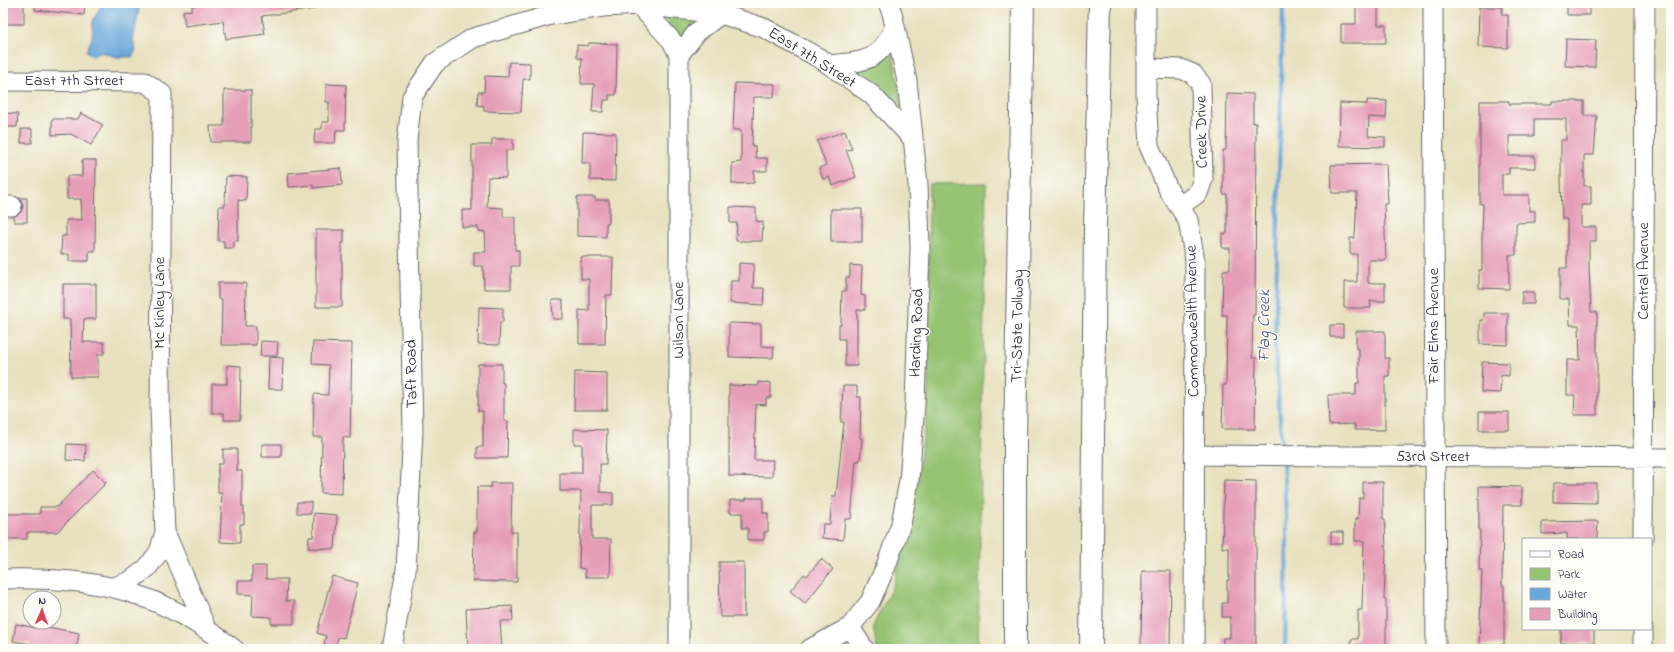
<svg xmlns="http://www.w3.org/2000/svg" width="1674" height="652" font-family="'Indie Flower',sans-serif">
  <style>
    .green { fill: #95c372; stroke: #5c7256 }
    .water { fill: #67a7da; stroke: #44648a }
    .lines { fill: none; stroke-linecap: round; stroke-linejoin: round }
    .stream { stroke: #67a7da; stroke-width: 4 }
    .building { fill: #e69eb8 }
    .minor-casing { stroke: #676569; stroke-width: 21 }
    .highway-casing { stroke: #676569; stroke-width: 24 }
    .minor { stroke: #fff; stroke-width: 19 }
    .highway { stroke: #fff; stroke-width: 22 }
    .labels { text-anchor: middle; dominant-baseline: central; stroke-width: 3; stroke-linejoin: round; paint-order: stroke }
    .street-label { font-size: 16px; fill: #22223b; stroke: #fdfcf7 }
    .water-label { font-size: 17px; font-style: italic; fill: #3e577b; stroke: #fdfcf7 }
  </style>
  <rect width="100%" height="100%" fill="#fdfcf7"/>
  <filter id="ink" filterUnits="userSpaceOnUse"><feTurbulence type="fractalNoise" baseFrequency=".025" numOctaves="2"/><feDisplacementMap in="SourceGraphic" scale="8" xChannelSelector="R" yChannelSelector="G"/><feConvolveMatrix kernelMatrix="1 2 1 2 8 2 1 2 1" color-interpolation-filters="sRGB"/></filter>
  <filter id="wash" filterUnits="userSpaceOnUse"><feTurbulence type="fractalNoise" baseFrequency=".012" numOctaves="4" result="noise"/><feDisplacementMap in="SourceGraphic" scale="16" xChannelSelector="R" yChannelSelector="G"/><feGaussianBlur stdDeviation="0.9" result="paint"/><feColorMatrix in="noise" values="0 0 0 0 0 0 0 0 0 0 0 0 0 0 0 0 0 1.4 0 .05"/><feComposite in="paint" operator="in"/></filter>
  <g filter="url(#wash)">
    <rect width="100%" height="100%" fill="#e8e1bf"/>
    <path class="green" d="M660,12l34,7 1,5 -12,13h-5z
      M889,53l4,1 11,63 -50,-44z
      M986,183l-8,466h-101l-4,-23 20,-40 19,-72 16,-109 1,-221z"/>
    <path class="water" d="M102,3h38l-7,38 3,9 -4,7h-16l-15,-5 -9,4 -6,-4 6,-14 1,-17z"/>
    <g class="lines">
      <path class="stream" d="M1282,450l-7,-105 8,-342
        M1283,461l4,73 -2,115"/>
    </g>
    <g id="blocks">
      <path class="building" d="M3,3h21v21h-19z
        M35,3h50l-1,12 -49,-5z
        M217,3h97l1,6 -53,7 3,18 -39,5 -3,-18 -38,5 -2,-15 9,-1v-4z
        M1356,3h22v22h8v18h-45v-19h15z
        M1567,3h22v12h-22z
        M1479,7h23v8h6v33l-30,-1z
        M1566,39l30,1 -1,27 -30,-1z
        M589,43l28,1 -1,51h-7v5h-5l-1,12h-11l2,-28h-13l1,-26h-5v-13l11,1z
        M509,62l21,1v16h-7l-2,33 -37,-1v-5l-7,-1 1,-13h6l1,-16 23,1z
        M735,83l40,1 -1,13h-20l-2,49h3l1,12h11v13h-13v12l-22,1v-21l9,-1v-32h-8z
        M326,84l20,1 -1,45h-9l-1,13h-21l1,-14h7v-7h7v-20h-3z
        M224,90h27v52h-40l-1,-16h14z
        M1227,93l26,1v29h3l-1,192h-2l-1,43h4l-1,71h-33l1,-44h3l1,-70h-5l1,-45h7v-22h-8v-14h5v-40h-4v-44h3z
        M1367,100l20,1 -1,17 -17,-1 -1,19 17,1v10l-46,-1 1,-43 27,1z
        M1480,101h29v3h43v-3h32v15h13l-3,39h-10v31h7v19h-10v22h15v14h-7v27l2,44h6v103h-23l1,-20h-8v-35h13l-1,-35h-9l-1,-26h-9v-31h7v-49h-5l-1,-43v-36h5v-21h-32v17h-25v20h26v12h-26v6h-7v21h27v16h6v11l-19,1v32h-7v34l-30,-1v-18h3v-32l1,-34h-3z
        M3,113l15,1 -1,13h-14z
        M81,113l22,12 -12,20 -20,-11 -19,1v-16h26z
        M21,129h11v14h-11z
        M845,131l7,18 -6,1 10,27 -24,9 -3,-9 -6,2 -4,-11 7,-3 -9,-24z
        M583,132l33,1 -1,48 -25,-1v-17h-8z
        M492,139h21v11h-7v28l-18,-1 -1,30 16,1v9h12v33h4v16h-8v23h-27l-1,-23h-9v-14h12l-1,-20 -7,-1v-4h-16v-17h10v-65h20z
        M82,160h14l-1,91h-6v10h-20v-7h-8l1,-18h4v-16h16l-1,-21h-14v-23h15z
        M1386,164l2,40h-4l2,56h-18v23h17v18h-15l1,7h-27v-26h13v-28h-7v-16h5l2,-45h-25l-1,-28z
        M341,168l1,17 -29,3v-3l-24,2 -1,-14z
        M226,176l21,1 -1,24 -8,-1v41h-4v7h-10v-7h-6l1,-35h6z
        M577,197h18v3h14v23h-3v14l-29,-1z
        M19,198h8v24h-13l-1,-5 8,-5 2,-6z
        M730,207l26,1v13l7,1 -1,19h-26l1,-18h-7z
        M831,209h31v33h-31z
        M316,230h28v13h-2v64h-26z
        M581,257h32l-1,38h-6l-1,49h-26v-34l10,1v-32h-8z
        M739,263l15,1 -1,24h11l-1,17 -33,-2 1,-22h8z
        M850,265l12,1 -1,29 4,1v14h-8v56h-12v-27h-6v-14h2l1,-34h4v-14h4z
        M218,283h28l-1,43h11v19h-35l1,-46h-4z
        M63,284h33v35h-12l-1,23h21v12h-6v23h-27l-1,-58h-7z
        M1522,292h12v12h-12z
        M552,300h11v19h-10z
        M479,307l24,1v14h-3l-1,23 -21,-1z
        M1484,313h24v32l-28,-1v-24h4z
        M729,323l32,1v22l13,1 -1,11 -44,-1z
        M1330,325h13v12h-13z
        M1356,331h29v27h4v18h-4v54h-30v-6l-26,1 -1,-30h28v-12h3v-34h-3z
        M261,341l17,1 -1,14h-17z
        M313,342l39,1 -2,95 -7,-1 -1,57 -21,-1 1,-56h-9l1,-43 14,1 1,-30 -17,-1z
        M269,357l14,1 -1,31h-14z
        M1482,362l27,1v13l-8,-1 -1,18 -19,-1z
        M478,364h24v19h2v38h4l-1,37h-30v-11h6v-36h-5z
        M227,365l14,1 -1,54h-16v-7h-12v-29h15z
        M575,372l32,1v37h-33z
        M758,382l13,1v15h-5v7l-10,-1 -2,56h19l-1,17 -43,-1v-91l29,1z
        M843,386h14v11h4l-1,41 2,1 -2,22h-4l-5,58h-6l-2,21 -21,-2 1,-14h7l2,-28h4l8,-74h-3z
        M1479,412h30v18h-30z
        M574,429l33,1 -1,34h-6v28l13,1v12h-21v34h19l-1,38h-25v-8l-6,-1 2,-77h-21v-18h22v-29h-8z
        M67,444l19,1 -1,16 -19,-1z
        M262,444h19v13h-19z
        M223,449h14v22h5v36h2v17h-4v19l-20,-1 2,-49h-4v-29h5z
        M93,470l13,13 -49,49h-30v7h-24v-25h37v-7h17z
        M1224,480l32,1v168h-33v-11h7v-21h-8v-14h5v-23h2v-32h-7z
        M1363,482h20v37h2l1,35 -2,45h2v50h-35v-10h7v-29h4l2,-69h-9v-22h3l1,-21h4z
        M491,483h21l-1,49h6v50l-44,-1 1,-49h3v-45h14z
        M1553,483h43v20l-43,-1z
        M1479,486l43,1v18h-19l-1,81h2v59h-25l3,-75h-3l1,-41h-1z
        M746,498h17v15h5v19h-4v8h-16v-12h-6v-15h-12v-13h16z
        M297,502h14v12l-14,-1z
        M314,513l23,2 -2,34 -27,-1 1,-11h4z
        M1598,521l-1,18h-30v-6l-25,1v-12z
        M1331,532h12v12h-12z
        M821,559l12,10 -28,34 -15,-12 14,-17 3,2z
        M719,562h25v55h-24z
        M252,566h14v13h21l-1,22h8v23h-23v-7l-19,-1 1,-21 -15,-1v-13h14z
        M1142,571h29l-1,78h-29z
        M332,576l26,7 -14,55 -6,-1 -2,10 -12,-3 2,-8 -9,-3z
        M512,606l1,15h-13l2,28h-34l-2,-40z
        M16,624l20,4 1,-3 42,8 -3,16h-46l1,-5 -18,-3z
        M1561,629h33v14h-33z"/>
    </g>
  </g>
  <g filter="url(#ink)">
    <use href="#blocks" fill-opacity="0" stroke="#676569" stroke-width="1"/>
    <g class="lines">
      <g class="minor-casing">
        <path id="minor" d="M1146,3v92l3,51 20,45 19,29 7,41 -1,388
          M1433,3l3,646
          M639,5l33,36 7,14v594
          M679,55l18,-23 24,-18
          M830,65c37,-4 49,-3 65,-39
          M1146,68l35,1 12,5 8,10 2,95 -5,14 -18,13
          M3,81l142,1 17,12 -2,315 5,123 -6,20 -12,16 -17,13 -16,6
          M3,206h9
          M1194,455l477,3
          M165,532l41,96
          M1643,539l2,-536
          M3,579c97,-2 153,11 231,70
          M1643,629v20
          M392,649l14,-79 7,-140 -6,-289 5,-44 23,-34 38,-25 78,-23 52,-8 36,-2 82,9 43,14 57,31 51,36 40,43
          M810,649l40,-22
          M864,649l-14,-22 20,-25 16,-36 15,-42 8,-43 6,-77 5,-156 -2,-64 -11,-103 -15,-68 -4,-10"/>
      </g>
      <g class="highway-casing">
        <path id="highway" d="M1015,649v-209l8,-437
          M1091,649l4,-419 5,-227"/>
      </g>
      <use href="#minor" class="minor"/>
      <use href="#highway" class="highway"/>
    </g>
  </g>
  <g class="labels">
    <g class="street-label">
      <text transform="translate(812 58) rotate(32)">East 7th Street</text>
      <text x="74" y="81">East 7th Street</text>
      <text transform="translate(1202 132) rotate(-91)">Creek Drive</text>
      <text transform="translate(1644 271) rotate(-90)">Central Avenue</text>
      <text transform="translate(160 303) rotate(-90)">Mc Kinley Lane</text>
      <text transform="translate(679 320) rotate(-90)">Wilson Lane</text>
      <text transform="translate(1193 321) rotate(-91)">Commonwealth Avenue</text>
      <text transform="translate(1018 326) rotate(-89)">Tri-State Tollway</text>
      <text transform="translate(1434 326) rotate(-90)">Fair Elms Avenue</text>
      <text transform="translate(917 333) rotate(-88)">Harding Road</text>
      <text transform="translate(412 374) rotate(-91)">Taft Road</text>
      <text x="1433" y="457">53rd Street</text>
    </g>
    <g class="water-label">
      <text transform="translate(1264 326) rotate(-90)">Flag Creek</text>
    </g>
  </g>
  <rect width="1674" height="652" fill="none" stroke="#fdfcf7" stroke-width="16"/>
  <rect x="1522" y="538" width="130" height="92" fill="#fdfcf7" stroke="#a5a5ac"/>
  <rect x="1530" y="551" width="20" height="6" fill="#ffffff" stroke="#a5a5ac"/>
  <text x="1558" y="558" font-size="12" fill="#22223b">Road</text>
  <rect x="1530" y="568" width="20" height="12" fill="#95c372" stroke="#a5a5ac"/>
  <text x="1558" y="578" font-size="12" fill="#22223b">Park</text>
  <rect x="1530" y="588" width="20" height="12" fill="#67a7da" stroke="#a5a5ac"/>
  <text x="1558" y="598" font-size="12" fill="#22223b">Water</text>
  <rect x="1530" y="608" width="20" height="12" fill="#e69eb8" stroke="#a5a5ac"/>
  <text x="1558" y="618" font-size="12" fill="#22223b">Building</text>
  <g transform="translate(42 610) rotate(2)"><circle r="19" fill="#fdfcf7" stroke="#a5a5ac"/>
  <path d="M0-3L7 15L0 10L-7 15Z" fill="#d1495b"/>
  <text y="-6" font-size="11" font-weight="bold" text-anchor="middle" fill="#22223b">N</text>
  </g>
</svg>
